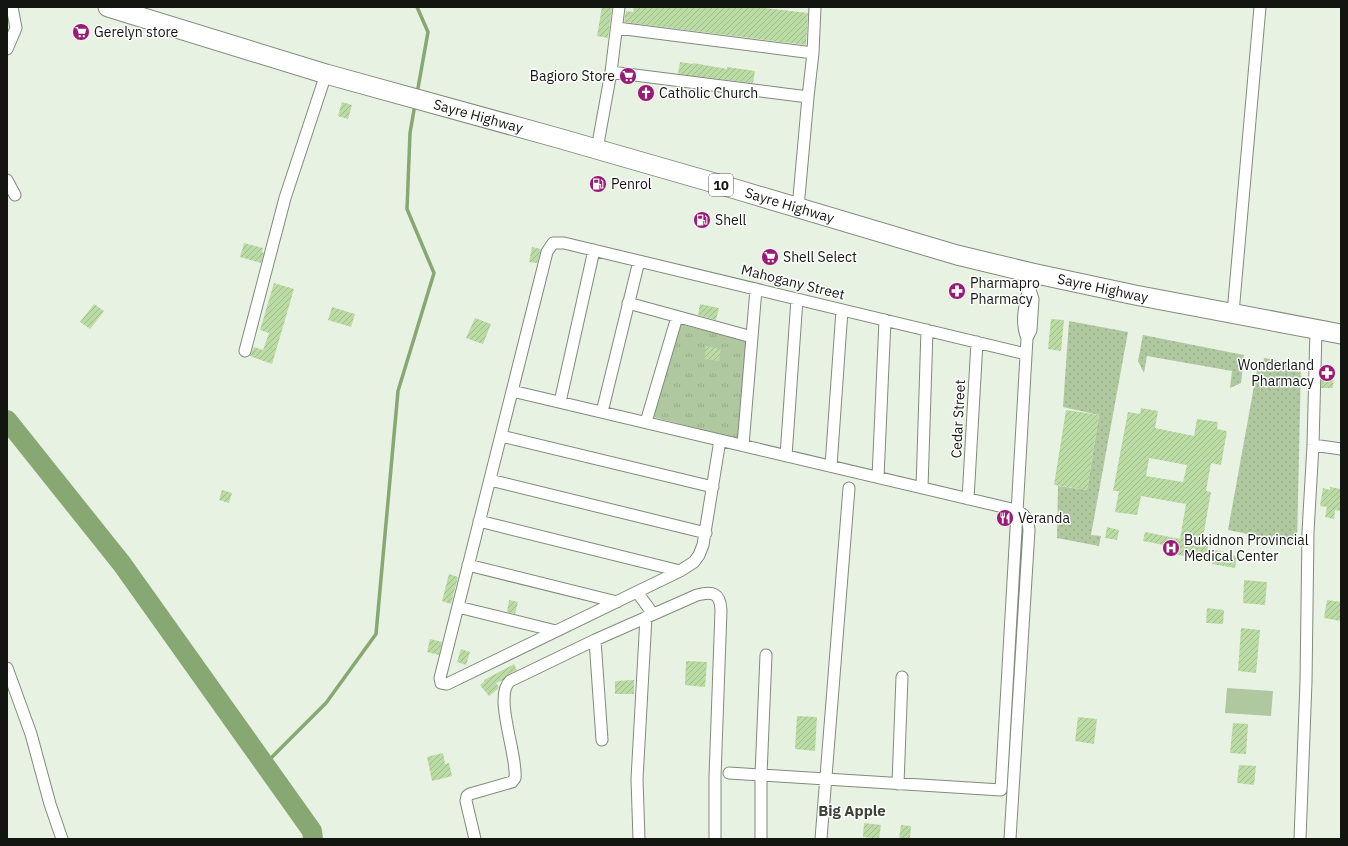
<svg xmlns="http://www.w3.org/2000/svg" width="1348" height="846" font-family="'IBM Plex Sans',sans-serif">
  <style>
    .grass { fill: url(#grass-dots) }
    .park { fill: url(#park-tufts) }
    .pitch { fill: #afc89f }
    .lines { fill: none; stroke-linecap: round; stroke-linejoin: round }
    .stream { stroke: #88a873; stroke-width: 3.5 }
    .river { stroke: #88a873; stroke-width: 20 }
    .building { fill: url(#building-hatch); fill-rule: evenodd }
    .minor-casing { stroke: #818a7c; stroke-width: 13 }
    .trunk-casing { stroke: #818a7c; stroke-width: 21 }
    .minor { stroke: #fff; stroke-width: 11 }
    .trunk { stroke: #fff; stroke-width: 19 }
    .labels { text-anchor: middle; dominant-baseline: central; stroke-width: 3; stroke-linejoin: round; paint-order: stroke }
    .shield { fill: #fff; stroke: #595b58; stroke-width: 1 }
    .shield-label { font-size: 13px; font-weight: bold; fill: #121510 }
    .poi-label { font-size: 14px; fill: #121510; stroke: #fff; text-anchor: start }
    .street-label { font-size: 14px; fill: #121510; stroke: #fff }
    .neighbourhood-label { font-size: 15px; font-weight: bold; fill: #3b4236; stroke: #fff }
  </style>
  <defs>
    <pattern id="grass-dots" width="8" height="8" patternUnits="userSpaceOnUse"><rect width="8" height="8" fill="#afc89f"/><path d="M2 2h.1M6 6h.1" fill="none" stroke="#96ab88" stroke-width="1.8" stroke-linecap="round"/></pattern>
    <pattern id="park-tufts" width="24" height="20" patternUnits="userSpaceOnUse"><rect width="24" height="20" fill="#afc89f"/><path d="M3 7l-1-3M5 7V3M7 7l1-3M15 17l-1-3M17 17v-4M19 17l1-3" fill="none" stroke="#96ab88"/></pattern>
    <pattern id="building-hatch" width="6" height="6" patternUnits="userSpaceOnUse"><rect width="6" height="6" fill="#badba4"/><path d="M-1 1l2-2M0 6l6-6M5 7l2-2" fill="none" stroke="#9fbb8c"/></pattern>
  </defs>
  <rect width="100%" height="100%" fill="#e8f2e2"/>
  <path class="grass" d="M1069,321l59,11 -37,203 10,1 -2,10 -42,-8 1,-52 29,4 12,-75 -36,-8z
    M1143,335l101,20 -3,28 -11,5 2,-17 -85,-15 -3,17 -6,-12z
    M1264,358l37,7 -4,179 -69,-14 30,-166h5z"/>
  <path class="park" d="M680,324l66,17 -7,98 -86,-22z"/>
  <path class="pitch" d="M1227,688l46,3 -2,25 -46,-3z"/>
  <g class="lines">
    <path class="stream" d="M417,7l11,25 -10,56
      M264,765l62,-62 50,-69 22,-243 36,-118 -27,-64 3,-76 4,-23"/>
    <path class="river" d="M7,420l115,144 190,267 1,8"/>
  </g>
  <path class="building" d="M602,7h10l-4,31 -11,-2z
    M634,7h122l52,6 -2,32 -182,-23 2,-11 7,1z
    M680,62l13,2v-1l34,6v-2l28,4 -2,12 -75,-9z
    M342,102l10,3 -4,14 -10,-3z
    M244,243l19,5 -1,4 2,1 -3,10 -21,-6z
    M532,247l9,2 -4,14 -8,-1z
    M274,283l20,6 -22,75 -22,-8 4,-9 9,3 6,-17 -9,-3z
    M94,304l10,7 -14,18 -10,-7z
    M700,304l19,4 -3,12 -18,-5z
    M332,307l23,7 -4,13 -23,-7z
    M475,318l16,6 -8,20 -17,-6z
    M1051,319l13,1 -3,31 -13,-2z
    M706,346l15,3 -2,12 -15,-2z
    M1322,368h12l-1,20h-12z
    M1141,408l17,3 -3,17 39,8 3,-17 21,3 -1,7 10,2 -6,34 -10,-2 -5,28 5,1 -9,51 7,1 -1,5 22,4v2l7,1 -2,12 -23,-4 1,-3 -46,-8 2,-7 -26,-5 2,-9 35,7 6,-35 -45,-8 -4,19 -22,-3 4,-21h-6l15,-79 12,2zM1149,458l38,7 -4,17 -37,-6z
    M1066,410l33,5 -12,75 -33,-5z
    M1330,487l11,2v22l-6,-1 -1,9 -9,-2 2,-10 -7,-1 3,-18 7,2z
    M222,490l10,3 -3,10 -10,-3z
    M1107,527l12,3 -2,10 -12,-2z
    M449,574l9,3 -7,27 -9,-3z
    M1244,580l23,2 -2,23 -22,-2z
    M509,600l9,2 -3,12 -8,-2z
    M1327,600l14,2v19l-17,-3z
    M1207,608l17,2 -1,14 -17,-1z
    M1241,628l19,2 -4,43 -18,-2z
    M430,639l12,3 -3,13 -12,-3z
    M461,649l9,3 -4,13 -9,-3z
    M686,661l21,1 -2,25 -20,-2z
    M514,664l3,6 -10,5 -4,5 -7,3 3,4 -1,2 -9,7 -9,-11 4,-3v-2z
    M634,680v14h-19v-13z
    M797,716l20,1 -2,34 -20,-2z
    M1078,717l19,2 -3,25 -19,-3z
    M1233,723l15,1 -2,30 -16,-1z
    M443,753l2,11 4,-1 3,13 -20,5 -5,-24z
    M1239,765l17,1 -2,19 -17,-2z
    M864,823l17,2 -2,14 -16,-2z
    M901,825l10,1 -1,13h-11z"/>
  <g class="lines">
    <g class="minor-casing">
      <path id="minor" d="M617,28l196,25
        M7,49l9,-21 -4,-21
        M611,72l197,25
        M597,149l14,-77 8,-65
        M7,180l8,15
        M798,208l10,-111 5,-44 2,-46
        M628,303l124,34
        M1233,313l27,-306
        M1027,338l4,-8 2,-31 -3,-9
        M245,351l40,-153 41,-124
        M512,391l504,119c10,5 12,9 13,20l-19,309
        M560,402l34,-152
        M602,412l37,-151
        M646,422l31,-105
        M501,436l212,51
        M720,440l-17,105 -4,10 -5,7 -14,9 -233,113 -6,-1 -1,-5 107,-426 6,-9h11l462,111
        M743,445l13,-156
        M1313,445l28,4
        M786,456l11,-157
        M831,466l11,-156
        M878,477l7,-157
        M490,480l216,53
        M922,488l5,-158
        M968,499l9,-157
        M479,521l201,50
        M468,565l149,37
        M637,592l16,22
        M458,607l98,24
        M595,640l7,100
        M7,668l24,66 19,70 12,35
        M729,773l272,17 26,-452c-9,-21 2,-44 5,-65
        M898,784l4,-107
        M475,839l-9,-38 1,-5 3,-2 42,-12 3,-4c3,-22 -22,-82 -5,-97l85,-41 102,-45c16,-4 23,-2 24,15l-6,167v62
        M639,839l-2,-60 9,-162
        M761,839v-64l5,-120
        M821,839l28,-351
        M1300,839l6,-157 2,-150 5,-87 3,-115"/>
    </g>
    <g class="trunk-casing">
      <g id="trunk">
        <path id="s1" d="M108,7l218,67 232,64 167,48 232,69 75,18 103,22 206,39"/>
      </g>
    </g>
    <use href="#minor" class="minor"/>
    <use href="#trunk" class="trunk"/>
  </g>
  <defs>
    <g id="supermarket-disc" transform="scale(0.9)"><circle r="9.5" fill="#981c74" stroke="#fff"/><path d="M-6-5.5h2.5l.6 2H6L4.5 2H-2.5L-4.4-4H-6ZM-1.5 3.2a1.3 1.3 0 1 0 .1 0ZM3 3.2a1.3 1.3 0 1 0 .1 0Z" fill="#fff"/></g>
    <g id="church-disc" transform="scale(0.9)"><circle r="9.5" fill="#981c74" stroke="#fff"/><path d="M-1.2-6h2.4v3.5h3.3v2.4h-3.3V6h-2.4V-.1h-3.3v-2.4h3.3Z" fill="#fff"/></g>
    <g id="fuel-disc" transform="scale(0.9)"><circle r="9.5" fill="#981c74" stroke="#fff"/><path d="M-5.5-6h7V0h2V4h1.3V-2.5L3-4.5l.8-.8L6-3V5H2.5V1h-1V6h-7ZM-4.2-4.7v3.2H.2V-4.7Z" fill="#fff"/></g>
    <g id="pharmacy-disc" transform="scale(0.9)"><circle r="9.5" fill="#981c74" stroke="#fff"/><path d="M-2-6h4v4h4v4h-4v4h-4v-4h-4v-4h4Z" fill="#fff"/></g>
    <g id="restaurant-disc" transform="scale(0.9)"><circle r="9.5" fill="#981c74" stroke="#fff"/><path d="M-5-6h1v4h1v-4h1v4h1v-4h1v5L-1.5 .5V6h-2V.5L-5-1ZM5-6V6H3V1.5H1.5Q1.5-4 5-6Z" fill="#fff"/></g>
    <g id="hospital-disc" transform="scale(0.9)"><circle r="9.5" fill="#981c74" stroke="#fff"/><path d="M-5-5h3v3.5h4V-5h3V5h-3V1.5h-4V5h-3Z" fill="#fff"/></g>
  </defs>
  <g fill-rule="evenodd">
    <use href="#supermarket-disc" x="81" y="32"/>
    <use href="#supermarket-disc" x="628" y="76"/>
    <use href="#church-disc" x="646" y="93"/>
    <use href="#fuel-disc" x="598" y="184"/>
    <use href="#fuel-disc" x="702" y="220"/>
    <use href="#supermarket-disc" x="770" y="257"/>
    <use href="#pharmacy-disc" x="957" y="291"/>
    <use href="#pharmacy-disc" x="1327" y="373"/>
    <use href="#restaurant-disc" x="1005" y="518"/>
    <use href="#hospital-disc" x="1171" y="548"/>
  </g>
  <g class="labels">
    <rect class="shield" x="709" y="174" width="24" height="22" rx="3"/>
    <g class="shield-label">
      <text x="721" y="185">10</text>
    </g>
    <g class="poi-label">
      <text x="94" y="32">Gerelyn store</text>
      <text x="615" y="76" text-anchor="end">Bagioro Store</text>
      <text x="659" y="93">Catholic Church</text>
      <text x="611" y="184">Penrol</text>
      <text x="715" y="220">Shell</text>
      <text x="783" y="257">Shell Select</text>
      <text x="970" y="283">Pharmapro<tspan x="970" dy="16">Pharmacy</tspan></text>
      <text x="1314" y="365" text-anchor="end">Wonderland<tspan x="1314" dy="16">Pharmacy</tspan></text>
      <text x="1018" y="518">Veranda</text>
      <text x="1184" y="540">Bukidnon Provincial<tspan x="1184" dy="16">Medical Center</tspan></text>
    </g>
    <g class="street-label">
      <text stroke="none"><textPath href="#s1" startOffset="386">Sayre Highway</textPath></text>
      <text stroke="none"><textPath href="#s1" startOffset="710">Sayre Highway</textPath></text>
      <text transform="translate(793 282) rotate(14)">Mahogany Street</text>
      <text stroke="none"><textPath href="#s1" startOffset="1034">Sayre Highway</textPath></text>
      <text transform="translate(958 419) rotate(-87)">Cedar Street</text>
    </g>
    <g class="neighbourhood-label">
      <text x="852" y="810">Big Apple</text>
    </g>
  </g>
  <rect width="1348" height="846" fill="none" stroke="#121510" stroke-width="16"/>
</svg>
